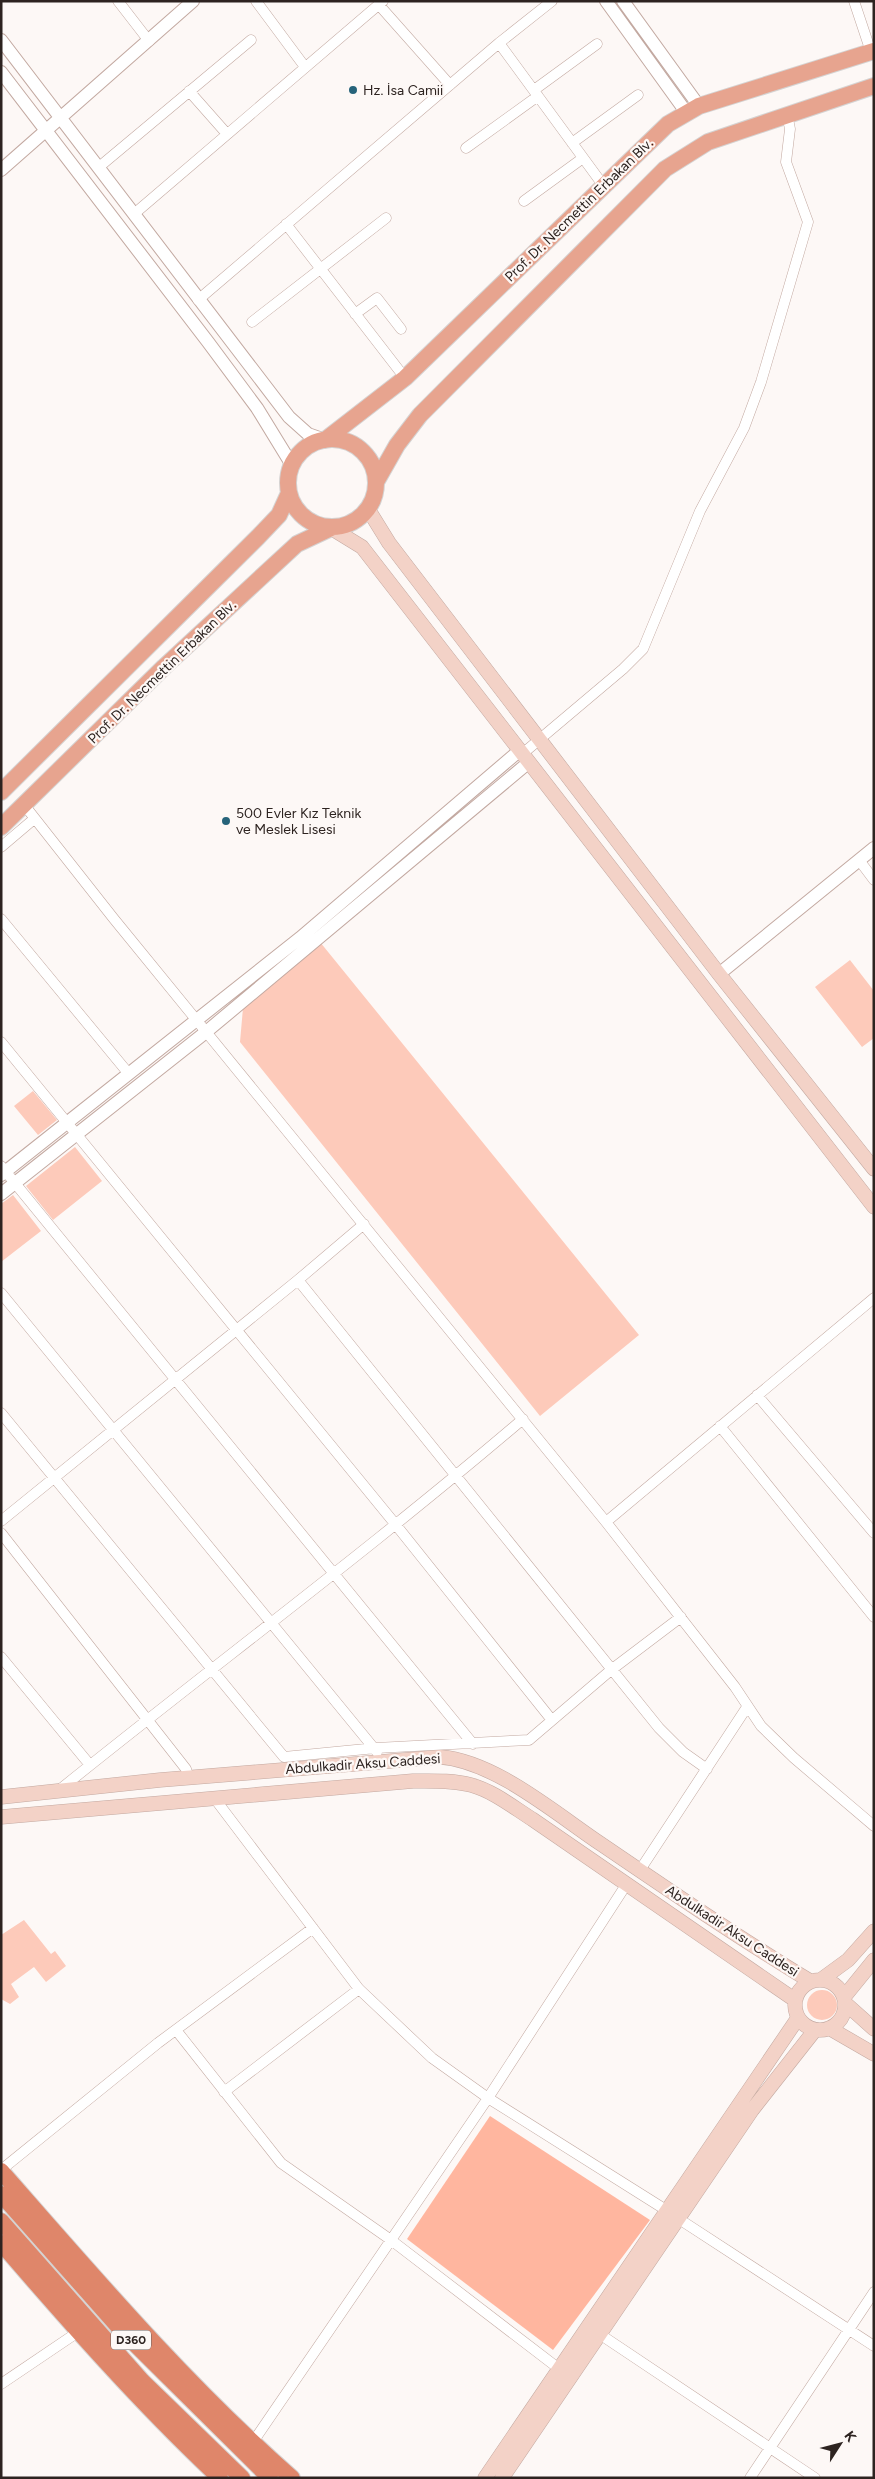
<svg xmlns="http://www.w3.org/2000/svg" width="875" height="2479" font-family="Figtree,sans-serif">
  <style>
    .green { fill: #fdcaba }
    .forest { fill: #ffb69f }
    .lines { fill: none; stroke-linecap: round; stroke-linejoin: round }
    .minor-casing { stroke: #c3a9a1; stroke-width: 11 }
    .tertiary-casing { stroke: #c3a9a1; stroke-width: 14 }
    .secondary-casing { stroke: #c3a9a1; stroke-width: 15 }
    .primary-casing { stroke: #d5d3d2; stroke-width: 18 }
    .trunk-casing { stroke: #d5d3d2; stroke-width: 18 }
    .minor { stroke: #fff; stroke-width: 10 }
    .tertiary { stroke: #fff; stroke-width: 12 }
    .secondary { stroke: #f3d2c7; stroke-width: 14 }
    .primary { stroke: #e7a48f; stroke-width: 16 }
    .trunk { stroke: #df866a; stroke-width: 16 }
    .poi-dot { fill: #26637a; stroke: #fdf8f6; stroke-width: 2 }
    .labels { text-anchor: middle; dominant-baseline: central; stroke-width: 4.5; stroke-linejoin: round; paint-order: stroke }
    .shield { fill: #fdf8f6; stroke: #6b6360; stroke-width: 1 }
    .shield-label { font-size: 12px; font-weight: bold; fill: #2d2320 }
    .poi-label { font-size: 14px; fill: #2d2320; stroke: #fdf8f6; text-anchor: start }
    .street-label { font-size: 14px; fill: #2d2320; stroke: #fdf8f6 }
  </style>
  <rect width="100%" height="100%" fill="#fdf8f6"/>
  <path class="green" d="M320,942l319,393 -99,81 -300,-374 3,-34z
    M850,960l24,31v47l-12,9 -47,-60z
    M33,1091l24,29 -19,15 -24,-29z
    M75,1147l27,34 -49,39 -27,-34z
    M13,1195l28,36 -40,31v-58z
    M24,1920l27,34 4,-3 11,15 -20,16 -12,-15 -23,17 8,13 -9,7 -9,-5v-64z
    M807 2005a15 15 0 1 1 30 0a15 15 0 1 1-30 0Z"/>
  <path class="forest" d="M490,2116l160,104 -97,130 -146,-111z"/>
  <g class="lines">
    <g class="minor-casing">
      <path id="minor" d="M118,1l31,40
        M256,1l49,66
        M854,1l17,51
        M379,5l71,80
        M499,43l104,142
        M534,90l63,-46
        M189,91l38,43
        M572,143l66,-48
        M466,148l72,-52
        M99,167l152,-127
        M524,201l59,-43
        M134,214l249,-213
        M286,224l119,154
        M198,300l301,-257 53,-42
        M355,314l22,-16 24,31
        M252,322l134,-104
        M521,755l102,-86 20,-20 57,-138 44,-83 17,-46 47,-160 -22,-60 4,-33 -3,-15
        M25,806l89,113 492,603 129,165 26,39 33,32 80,68
        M1,847l33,-28
        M859,860l15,20
        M1,919l128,155
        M1,1042l395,483 155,194
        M1,1166l472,578
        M298,1280l361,448 24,24 24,17
        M1,1293l376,459
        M757,1395l117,138
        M1,1413l283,344 92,-9 153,-8 82,-70 70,-53
        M720,1426l154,191
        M1,1521l297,-241 66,-56
        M606,1522l268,-224
        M1,1533l185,236 3,9
        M1,1657l89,108
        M58,1791c155,-125 314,-243 465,-372
        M215,1799l144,190 73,69 56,40 -235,344
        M640,1870l107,-163
        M626,1885l-138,213 178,112
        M176,2030l105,133 110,77 167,128
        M224,2092l135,-103
        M1,2170l157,-127 155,-115
        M679,2219l195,127
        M601,2335l214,143
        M1,2384l77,-52
        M750,2478l124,-186"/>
    </g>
    <g class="tertiary-casing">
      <path id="tertiary" d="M606,1l80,111
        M623,1l76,105
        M1,40l288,377 19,17 17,6
        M1,72l207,270 49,66 35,57
        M1,170l192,-169
        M719,974l155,-126
        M1,1175l299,-237 219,-187
        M1,1194l205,-162 322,-269"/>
    </g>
    <g class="secondary-casing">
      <path id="secondary" d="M368,509l21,34 330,431 155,195
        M331,528l31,19 512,660
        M1,1797l159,-17 280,-23c55,4 116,57 161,87 69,47 138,94 209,137
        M1,1817l412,-36c19,0 39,-1 58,4 22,6 42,22 61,34l263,181
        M822,1979l26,-19 26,-29
        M795 2005a25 25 0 1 1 50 0a25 25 0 1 1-50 0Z
        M844,1997l30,-37
        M845,2003l29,26
        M829,2028l45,26
        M485,2478l313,-460
        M502,2478l250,-368 63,-80"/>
    </g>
    <g class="primary-casing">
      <path id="primary" d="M288 483a44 44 0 1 1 88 0a44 44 0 1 1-88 0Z
        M325,440l80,-62 263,-254 31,-18 175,-55
        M376,482l21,-37 23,-30 245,-246 43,-27 166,-56
        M1,792l257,-255 21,-22 10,-22
        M1,827l163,-160 133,-123 34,-16"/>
    </g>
    <g class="trunk-casing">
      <path id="trunk" d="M1,2171c93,106 185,214 291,307
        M1,2194l122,138 147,146
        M1,2221l141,160 100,97
        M1,2243c70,81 140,161 219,235"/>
    </g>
    <use href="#minor" class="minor"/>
    <use href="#tertiary" class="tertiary"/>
    <use href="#secondary" class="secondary"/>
    <use href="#primary" class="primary"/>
    <use href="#trunk" class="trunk"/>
  </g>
  <g class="poi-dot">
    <circle cx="353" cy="90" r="5"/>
    <circle cx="226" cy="821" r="5"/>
  </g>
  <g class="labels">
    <rect class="shield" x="111" y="2330.5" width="40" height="19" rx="4"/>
    <g class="shield-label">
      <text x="131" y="2340">D360</text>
    </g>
    <g class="poi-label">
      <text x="363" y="90">Hz. İsa Camii</text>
      <text x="236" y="813">500 Evler Kız Teknik<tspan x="236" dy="16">ve Meslek Lisesi</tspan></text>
    </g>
    <g class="street-label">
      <text transform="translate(579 210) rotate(-44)">Prof. Dr. Necmettin Erbakan Blv.</text>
      <text transform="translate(162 672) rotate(-44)">Prof. Dr. Necmettin Erbakan Blv.</text>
      <text transform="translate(363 1764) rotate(-4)">Abdulkadir Aksu Caddesi</text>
      <text transform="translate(732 1931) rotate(33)">Abdulkadir Aksu Caddesi</text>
    </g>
  </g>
  <rect width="875" height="2479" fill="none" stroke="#2d2320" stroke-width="5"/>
  <g transform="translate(840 2444) rotate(54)" stroke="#fdf8f6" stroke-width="4" paint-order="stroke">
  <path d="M0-4L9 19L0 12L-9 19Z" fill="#2d2320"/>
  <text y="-8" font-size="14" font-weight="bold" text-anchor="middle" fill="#2d2320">K</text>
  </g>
</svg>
